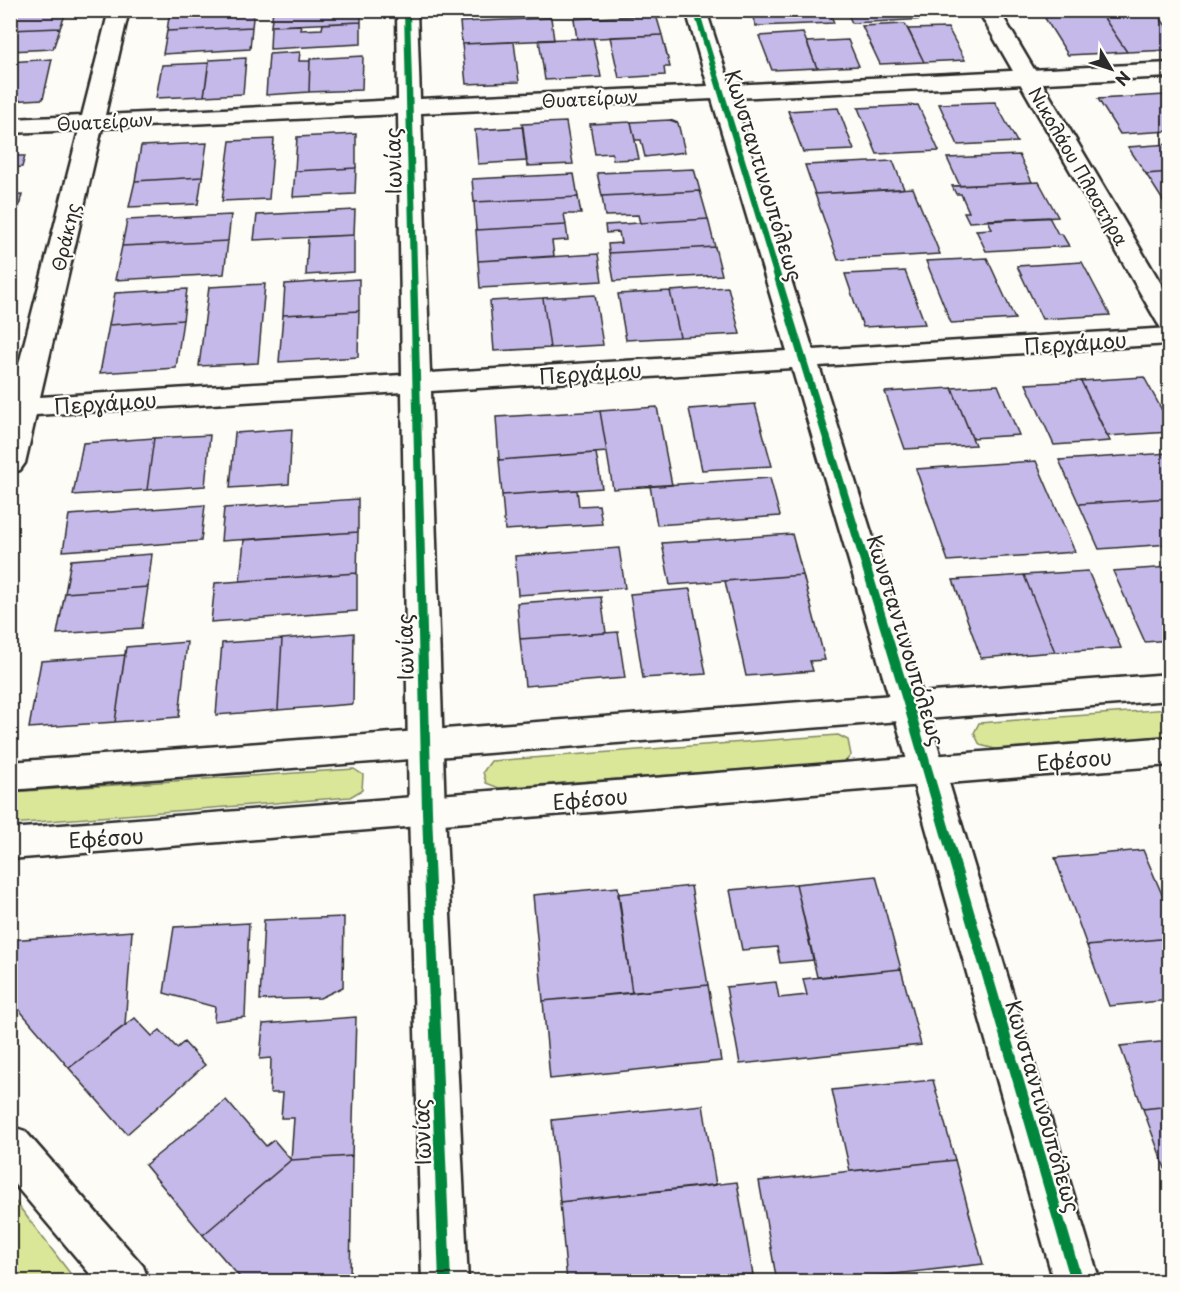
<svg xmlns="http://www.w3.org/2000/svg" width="1180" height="1292" font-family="'Playpen Sans',sans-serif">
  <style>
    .green { fill: #dae698; stroke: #828862; stroke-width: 1.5 }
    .building { fill: #c5b9ea; stroke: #2b2b2b; stroke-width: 1.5 }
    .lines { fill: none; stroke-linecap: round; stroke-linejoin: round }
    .street-casing { stroke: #2b2b2b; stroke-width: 5 }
    .secondary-casing { stroke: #2b2b2b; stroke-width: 5 }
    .street { fill: #fdfcf7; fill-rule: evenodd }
    .secondary { fill: #fdfcf7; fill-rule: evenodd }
    .cycleway-casing { stroke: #fdfcf7; stroke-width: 4 }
    .cycleway { fill: #00873e; fill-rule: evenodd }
    .labels { text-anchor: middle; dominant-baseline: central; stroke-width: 4.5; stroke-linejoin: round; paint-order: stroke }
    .far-street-label { font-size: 18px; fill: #2b2b2b; stroke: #fdfcf7 }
    .street-label { font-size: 21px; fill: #2b2b2b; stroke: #fdfcf7 }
  </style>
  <rect width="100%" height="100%" fill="#fdfcf7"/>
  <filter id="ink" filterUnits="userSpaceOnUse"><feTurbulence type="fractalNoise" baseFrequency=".0167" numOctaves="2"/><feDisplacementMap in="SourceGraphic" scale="12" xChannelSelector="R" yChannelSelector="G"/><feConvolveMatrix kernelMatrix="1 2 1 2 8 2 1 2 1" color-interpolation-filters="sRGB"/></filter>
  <g filter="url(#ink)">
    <path class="green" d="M1169,709v27l-174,13 -15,-4 -6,-12 5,-10z
      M838,735l10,5 3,15 -6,7 -346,26 -13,-5 -3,-11 8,-11z
      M354,769l9,6 -1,15 -12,7 -339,27v-32z
      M11,1196l65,85h-65z"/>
    <path class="building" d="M10,10h57l-7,18 -50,2z
      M170,10h84l-2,17 -85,4z
      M273,10h88v12l-90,4z
      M750,10h79l5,13 -78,3z
      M846,10h96l4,8 -94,5z
      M1136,10h18l16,21v19l-43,2 -27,-40z
      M1100,12l27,40 -59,3 -25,-40z
      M656,15l6,20 -85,4 -3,-20z
      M551,18l3,22 -92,4 -2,-22z
      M361,22v22l-91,5 1,-23 30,-1 -1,5 22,-1 1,-5z
      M905,24l19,38 -44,2 -18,-38z
      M252,27l-2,22 -87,5 4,-23z
      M60,28l-7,21 -43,2v-21z
      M948,28l17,32 -41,2 -16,-33z
      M803,33l14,35 -45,2 -13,-34z
      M662,35l8,32h-6l1,8 -46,3 -9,-41z
      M593,38l8,39 -56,3 -6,-40z
      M848,40l11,26 -42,2 -10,-26z
      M514,42l5,40 -53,2 -4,-40z
      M300,52l-1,9h11l-1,31 -43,3 3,-41z
      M363,56l-1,34 -53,2 1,-33z
      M246,58l-3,36 -39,2 5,-36z
      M52,59l-9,40 -33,2v-39z
      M209,63l-5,33 -48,2 6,-33z
      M1165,95l5,6v30l-50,3 -22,-35z
      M995,102l22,40 -59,3 -19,-41z
      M918,105l21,46 -62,3 -19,-46z
      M838,108l16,42 -51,2 -15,-41z
      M670,120l8,3 7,29 -40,5 -4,-17h-6l-4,-18z
      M566,122l7,42 -46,2 -5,-42z
      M631,122l8,37 -26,1 -1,-7 -17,1 -5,-30z
      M523,127l4,34 -49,3 -3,-34z
      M356,134v34l-61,3 2,-34z
      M274,139l-5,60 -47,2 8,-60z
      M207,143l-5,34 -67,4 6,-35z
      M1170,144v28l-24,2 -18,-27z
      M1019,155l13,27 -72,4 -13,-28z
      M10,156h15l-3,11 -12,1z
      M893,161l11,28 -89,5 -10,-29z
      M356,168l-1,26 -62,3 2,-26z
      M694,169l6,22 -98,5 -5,-23z
      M1170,172v38h-1l-23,-36z
      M574,174l4,23 -104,5 -2,-23z
      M202,177l-4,27 -69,3 6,-26z
      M1039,182l19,35 -89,5 -5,-10h5l-8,-18h-5l-4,-8z
      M913,188l27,66 -102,6 -23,-66z
      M700,191l8,28 -68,4 -2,-8 -33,1 -3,-20z
      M22,195l-7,27h-5v-26z
      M578,197l3,17h-17l2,11 -90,5 -2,-28z
      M355,210l-1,25 -100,5 3,-25z
      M231,215l-3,26 -106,5 5,-26z
      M1049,217l9,17h4l7,12 -83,5 -10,-21 16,-1 -4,-9z
      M708,219l7,28 -106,6 -1,-9 13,-1 -2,-11 -13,1 -1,-8z
      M566,225l2,15 -16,1 2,15 -76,5 -2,-31z
      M354,235v37l-48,3 2,-38z
      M228,241l-4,33 -109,6 7,-34z
      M715,247l7,28 -108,6 -5,-28z
      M598,254l4,27 -122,7 -2,-27z
      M987,258l28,61 -64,4 -25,-62z
      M1082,262l28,53 -68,4 -25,-53z
      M905,271l20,53 -62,3 -18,-53z
      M359,279v32l-76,4 2,-31z
      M265,284l-7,79 -59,3 10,-79z
      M728,287l12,47 -60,3 -10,-46z
      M187,289l-4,31 -74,5 6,-32z
      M670,291l10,46 -54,3 -8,-46z
      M595,295l8,50 -53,3 -7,-50z
      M543,298l7,50 -56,3 -4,-50z
      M359,311l-1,46 -79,5 4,-47z
      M183,320l-7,48 -76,5 9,-48z
      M1144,377l26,48v7l-63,4 -26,-55z
      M1081,381l29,60 -56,4 -28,-61z
      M998,385l21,50 -47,3 -20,-50z
      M952,388l23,57 -70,4 -20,-57z
      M755,404l17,62 -70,4 -13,-61z
      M657,407l15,78 -59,4 -13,-78z
      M600,411l7,41 -108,8 -3,-43z
      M292,429l-3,55 -59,4 5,-55z
      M210,435l-5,51 -58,4 7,-52z
      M154,438l-7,52 -74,5 10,-52z
      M596,453l6,35 -100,7 -3,-35z
      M1170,453v45l-91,6 -20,-44z
      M1036,461l39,91 -127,9 -32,-92z
      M770,478l10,38 -123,9 -7,-39z
      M577,490l2,16 20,-1 3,19 -97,6 -3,-35z
      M1170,498v46l-71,5 -20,-45z
      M358,499v33l-137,9 3,-33z
      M205,505l-4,36 -138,10 6,-36z
      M358,532l-1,41 -117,8 4,-41z
      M792,534l11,41 -133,10 -8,-42z
      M619,548l6,40 -107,7 -3,-39z
      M152,554l-4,33 -83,6 6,-33z
      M1170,567v73l-25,2 -32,-71z
      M1088,571l33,77 -66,4 -31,-77z
      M357,573v38l-146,11 4,-39z
      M803,575l22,85 -15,1 3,10 -67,5 -21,-95z
      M1024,575l31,77 -74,6 -28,-78z
      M148,587l-6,41 -85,6 8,-41z
      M690,589l16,85 -63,4 -13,-84z
      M601,597l5,36 -86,6 -3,-36z
      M618,632l7,46 -100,8 -5,-47z
      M354,633l-1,71 -75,6 4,-71z
      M282,639l-4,71 -62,5 6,-72z
      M187,642l-8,75 -64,5 11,-75z
      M125,655l-10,67 -86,6 12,-67z
      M1143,850l27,63v25l-83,8 -32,-88z
      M876,876l25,93 -84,8 -21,-93z
      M796,884l18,76 -34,3 -3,-16 -35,3 -12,-60z
      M691,886l17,99 -76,8 -14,-99z
      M618,887l14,106 -89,8 -10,-106z
      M344,917l-1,70 -23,11 -60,2 4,-80z
      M249,923l-4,94 -31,4 1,-14 -51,-14 10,-66z
      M132,931l-7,94 -56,43 -59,-69v-59z
      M1170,938v62l-61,6 -22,-60z
      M901,969l20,76 -181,19 -14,-77 50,-5 3,16 28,-3 -4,-16z
      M708,985l13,76 -171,18 -7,-78z
      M356,1017l-4,139 -61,4 3,-42h-13l2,-25h-13l1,-35 -11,1 3,-35z
      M135,1018l17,18 8,-6 17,18 7,-6 21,23 -78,69 -58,-66z
      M1170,1041v65l-27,3 -23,-63z
      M933,1080l22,80 -105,11 -18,-81z
      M226,1100l40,46 8,-6 17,20 -88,75 -58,-70z
      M703,1105l13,80 -156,17 -8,-82z
      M1170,1106v76l-27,-73z
      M352,1156l-2,126h-106l-41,-47 88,-75z
      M955,1160l28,104 -159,18h-47l-18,-101z
      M737,1182l16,93 -56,7h-130l-7,-80z"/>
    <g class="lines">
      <g class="street-casing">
        <path id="street" d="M109,10h20l-24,105 293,-15 -1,-90h20l3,89 288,-13 -22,-76h20l24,75 440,-22v14l-436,21 79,252 357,-22v16l-351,22 107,341 174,575h-46l-162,-575 -100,-339 -361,23 14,421 23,470h-46l-13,-470 -7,-420 -366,23 -11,48 -5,7 -10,3v-74l69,-269 -69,3v-14l72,-3zM712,99l75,252 -357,22 -9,-260zM398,114l4,261 -362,22 62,-269z
          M10,1126l15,5 118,135 6,16h-52l-87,-103z"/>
      </g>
      <g class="secondary-casing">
        <path id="secondary" d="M978,10h21l171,289v31l-9,-2 -4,-6z
          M1170,674v26l-1160,90v-28z
          M1170,737v28l-1160,94v-30z"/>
      </g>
      <use href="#street" class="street"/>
      <use href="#secondary" class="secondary"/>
      <g class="cycleway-casing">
        <path id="cycleway" d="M404,10h6l22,802 19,470h-12l-17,-470z
          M693,10h6l215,697 169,575h-12l-167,-575z"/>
      </g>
      <use href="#cycleway" class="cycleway"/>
    </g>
  </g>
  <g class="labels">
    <g class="far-street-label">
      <text transform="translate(590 98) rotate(-3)">Θυατείρων</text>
      <text transform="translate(105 121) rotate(-3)">Θυατείρων</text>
      <text transform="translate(1079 166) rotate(60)">Νικολάου Πλαστήρα</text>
      <text transform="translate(65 237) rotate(-77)">Θράκης</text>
    </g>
    <g class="street-label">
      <text transform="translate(392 161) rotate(-91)">Ιωνίας</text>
      <text transform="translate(765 175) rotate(73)">Κωνσταντινουπόλεως</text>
      <text transform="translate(1075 342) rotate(-4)">Περγάμου</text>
      <text transform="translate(590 372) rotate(-4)">Περγάμου</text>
      <text transform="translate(105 402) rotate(-4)">Περγάμου</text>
      <text transform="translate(907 640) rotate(73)">Κωνσταντινουπόλεως</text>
      <text transform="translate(404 647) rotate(-91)">Ιωνίας</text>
      <text transform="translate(1074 759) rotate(-5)">Εφέσου</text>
      <text transform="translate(590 798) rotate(-5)">Εφέσου</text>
      <text transform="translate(106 837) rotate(-4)">Εφέσου</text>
      <text transform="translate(1044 1106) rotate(74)">Κωνσταντινουπόλεως</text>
      <text transform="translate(421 1132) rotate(-92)">Ιωνίας</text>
    </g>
  </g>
  <rect width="1180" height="1292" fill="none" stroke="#fdfcf7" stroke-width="36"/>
  <rect x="18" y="18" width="1144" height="1256" fill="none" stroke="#2b2b2b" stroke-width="2" filter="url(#ink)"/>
  <g transform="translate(1111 69) rotate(129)" stroke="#fdfcf7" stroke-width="4.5" paint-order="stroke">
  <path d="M0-4.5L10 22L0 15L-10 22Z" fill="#2b2b2b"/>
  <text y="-9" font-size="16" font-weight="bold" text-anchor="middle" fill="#2b2b2b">N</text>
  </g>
</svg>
